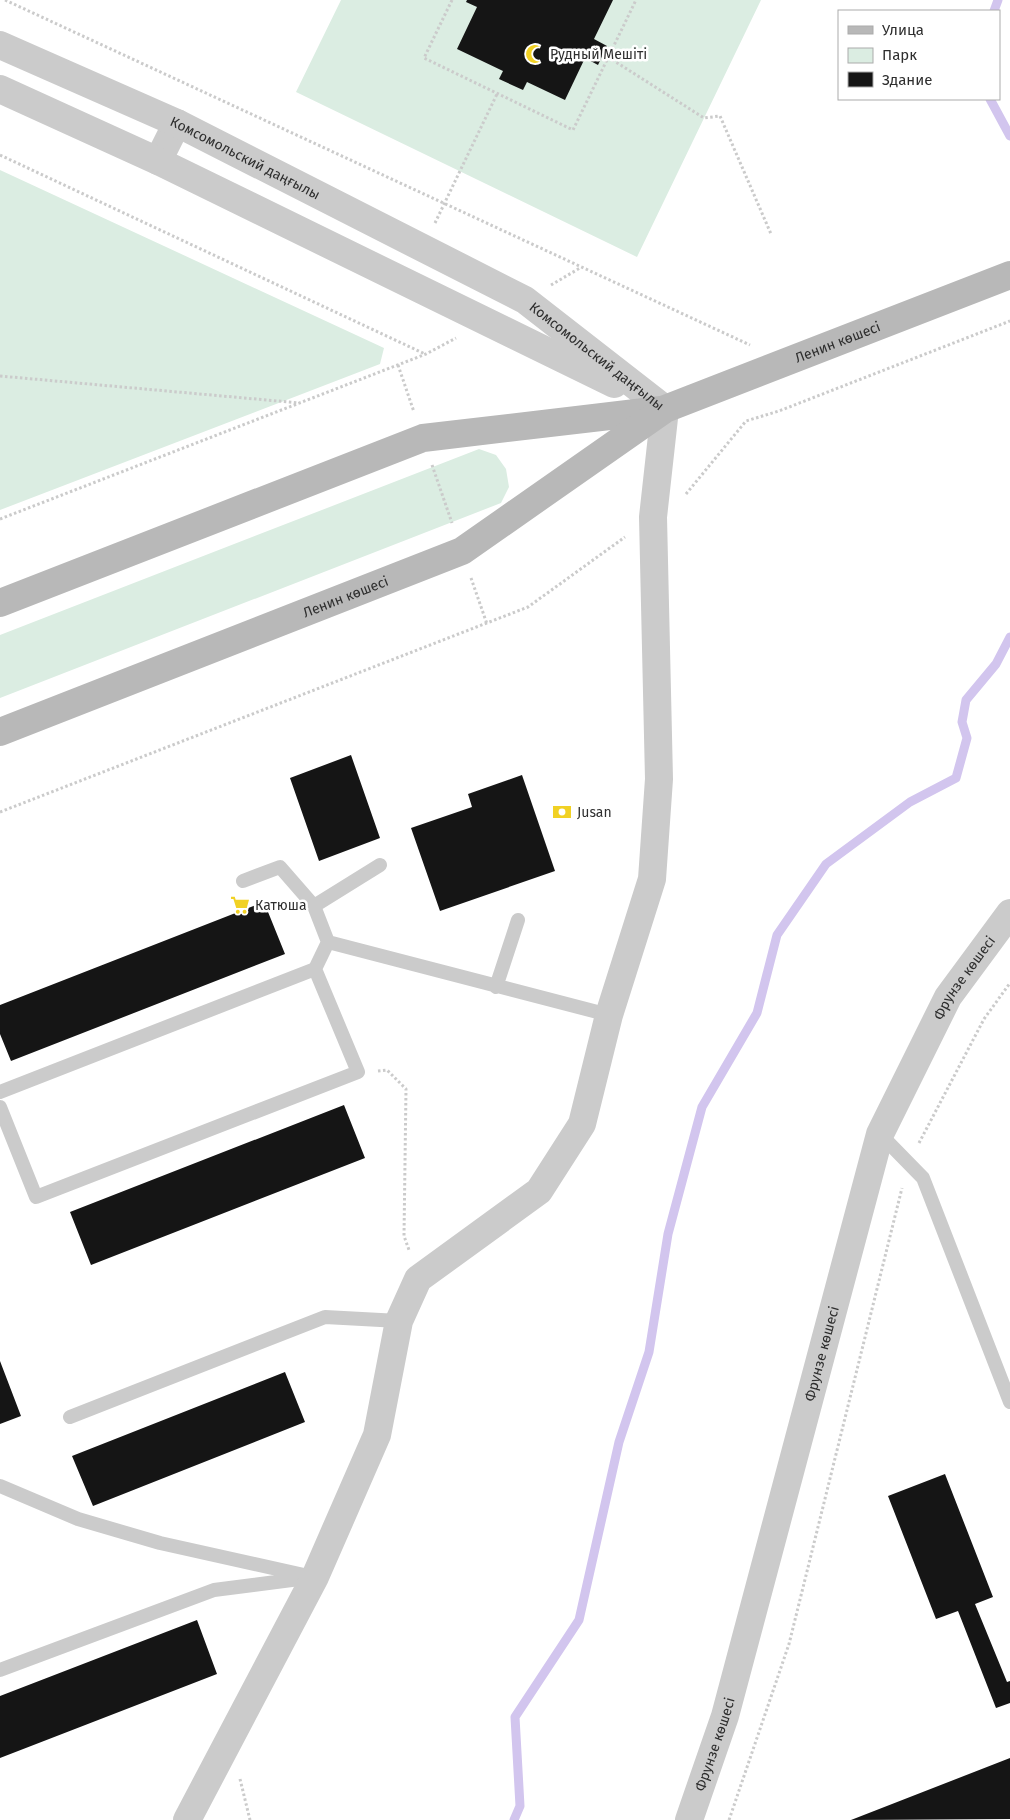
<svg xmlns="http://www.w3.org/2000/svg" width="1010" height="1820" font-family="'Fira Sans',sans-serif">
  <style>
    .green { fill: #dbede2 }
    .lines { fill: none; stroke-linecap: round; stroke-linejoin: round }
    .stream { stroke: #d2c5ee; stroke-width: 9 }
    .building { fill: #151515 }
    .path { stroke: #cbcbcb; stroke-width: 3; stroke-dasharray: 2.5 2.5; stroke-linecap: butt }
    .service { stroke: #cbcbcb; stroke-width: 14 }
    .minor { stroke: #cbcbcb; stroke-width: 28 }
    .tertiary { stroke: #cbcbcb; stroke-width: 28 }
    .secondary { stroke: #b8b8b8; stroke-width: 28 }
    .labels { text-anchor: middle; dominant-baseline: central; stroke-width: 5; stroke-linejoin: round; paint-order: stroke }
    .poi-label { font-size: 14px; fill: #2e2e2e; stroke: #fff; text-anchor: start }
    .street-label { font-size: 14px; fill: #2e2e2e; stroke: #fff }
  </style>
  <rect width="100%" height="100%" fill="#fff"/>
  <path class="green" d="M341,0h420l-124,257 -341,-165z
    M0,170l384,178 -4,16 -380,146z
    M479,449l17,6 10,14 3,18 -8,16 -501,195v-63z"/>
  <g class="lines">
    <path class="stream" d="M994,11l4,-11
      M990,99l20,37
      M514,1820l6,-14 -5,-89 64,-97 40,-178 30,-90 19,-118 34,-127 55,-94 20,-78 49,-71 84,-62 46,-24 11,-40 -5,-16 4,-22 30,-36 14,-27"/>
  </g>
  <path class="building" d="M467,0h146l-19,39 13,7 -9,19 -13,-7 -20,42 -38,-18 -4,8 -24,-11 4,-8 -46,-22 20,-42 -11,-5z
    M351,755l29,83 -61,23 -29,-83z
    M522,775l33,96 -115,40 -29,-83 61,-21 -4,-13z
    M264,902l21,52 -274,107 -11,-27v-29z
    M344,1105l21,53 -274,107 -21,-53z
    M0,1361l21,55 -21,8z
    M285,1372l20,50 -212,84 -21,-50z
    M945,1474l48,123 -18,7 32,78 3,-1v22l-14,5 -38,-97 -22,8 -48,-123z
    M197,1620l20,54 -217,84v-62z
    M1010,1758v61l-159,1z"/>
  <g class="lines">
    <path class="path" d="M5,0l745,345
      M452,0l-28,58 149,72 63,-130
      M608,57l96,61 16,-2 51,118
      M0,155l425,199
      M435,223l62,-129
      M551,285l29,-17
      M398,365l16,47
      M0,376l300,27
      M432,465l20,58
      M686,494l60,-73 33,-10 231,-90
      M0,519l426,-165 30,-16
      M471,578l16,46
      M0,812l528,-205 97,-70
      M378,1071l9,-1 19,19 -2,147 5,14
      M919,1143l65,-124 26,-36
      M240,1779l10,41
      M729,1820l60,-176 113,-456"/>
    <path class="service" d="M243,881l37,-14 34,39 14,36 281,73
      M314,906l66,-41
      M496,987l22,-67
      M0,1092l315,-123 13,-27
      M0,1107l36,90 322,-125 -43,-103
      M880,1134l43,44 87,224
      M70,1417l255,-100 74,4
      M0,1486l78,33 82,24 144,32
      M0,1670l214,-80 101,-13"/>
    <g class="minor">
      <path d="M158,161l19,-38"/>
      <path d="M187,1820l128,-243 62,-142 22,-114 19,-42 121,-88 43,-67 27,-109 43,-136 7,-100 -6,-262 12,-108"/>
      <path id="s1" d="M689,1820l36,-104 155,-582 68,-137 62,-84"/>
    </g>
    <g class="tertiary">
      <path id="s2" d="M0,45l177,78 348,177 140,109"/>
      <path d="M0,89l158,72 456,223"/>
    </g>
    <g class="secondary">
      <path d="M0,603l423,-165 238,-28"/>
      <path id="s3" d="M0,732l462,-181 203,-142 345,-134"/>
    </g>
  </g>
  <defs>
    <g id="mosque-bare" transform="scale(1.5)"><path d="M3.5-4.9A6 6 0 1 0 3.5 4.9A5 5 0 1 1 3.5-4.9Z" fill="#f1d124" stroke="#fff" stroke-width="2.5" paint-order="stroke"/></g>
    <g id="bank-bare" transform="scale(1.5)"><path d="M-6-4H6V4H-6ZM0-2.3a2.3 2.3 0 1 0 0 4.6a2.3 2.3 0 1 0 0-4.6Z" fill="#f1d124" stroke="#fff" stroke-width="2.5" paint-order="stroke"/></g>
    <g id="supermarket-bare" transform="scale(1.5)"><path d="M-6-5.5h2.5l.6 2H6L4.5 2H-2.5L-4.4-4H-6ZM-1.5 3.2a1.3 1.3 0 1 0 .1 0ZM3 3.2a1.3 1.3 0 1 0 .1 0Z" fill="#f1d124" stroke="#fff" stroke-width="2.5" paint-order="stroke"/></g>
  </defs>
  <g fill-rule="evenodd">
    <use href="#mosque-bare" x="535" y="54"/>
    <use href="#bank-bare" x="562" y="812"/>
    <use href="#supermarket-bare" x="240" y="905"/>
  </g>
  <g class="labels">
    <g class="poi-label">
      <text x="550" y="54">Рудный Мешіті</text>
      <text x="577" y="812">Jusan</text>
      <text x="255" y="905">Катюша</text>
    </g>
    <g class="street-label">
      <text stroke="none"><textPath href="#s2" startOffset="270">Комсомольский даңғылы</textPath></text>
      <text stroke="none"><textPath href="#s3" startOffset="929">Ленин көшесі</textPath></text>
      <text stroke="none"><textPath href="#s2" startOffset="675">Комсомольский даңғылы</textPath></text>
      <text stroke="none"><textPath href="#s3" startOffset="371">Ленин көшесі</textPath></text>
      <text stroke="none"><textPath href="#s1" startOffset="890">Фрунзе көшесі</textPath></text>
      <text stroke="none"><textPath href="#s1" startOffset="485">Фрунзе көшесі</textPath></text>
      <text stroke="none"><textPath href="#s1" startOffset="80">Фрунзе көшесі</textPath></text>
    </g>
  </g>
  <rect x="838" y="10" width="162" height="90" fill="#ffffff" stroke="#ababab"/>
  <rect x="848" y="26" width="25" height="8" fill="#b8b8b8" stroke="#ababab"/>
  <text x="882" y="35" font-size="15" fill="#2e2e2e">Улица</text>
  <rect x="848" y="48" width="25" height="15" fill="#dbede2" stroke="#ababab"/>
  <text x="882" y="60" font-size="15" fill="#2e2e2e">Парк</text>
  <rect x="848" y="72" width="25" height="15" fill="#151515" stroke="#ababab"/>
  <text x="882" y="85" font-size="15" fill="#2e2e2e">Здание</text>
</svg>
